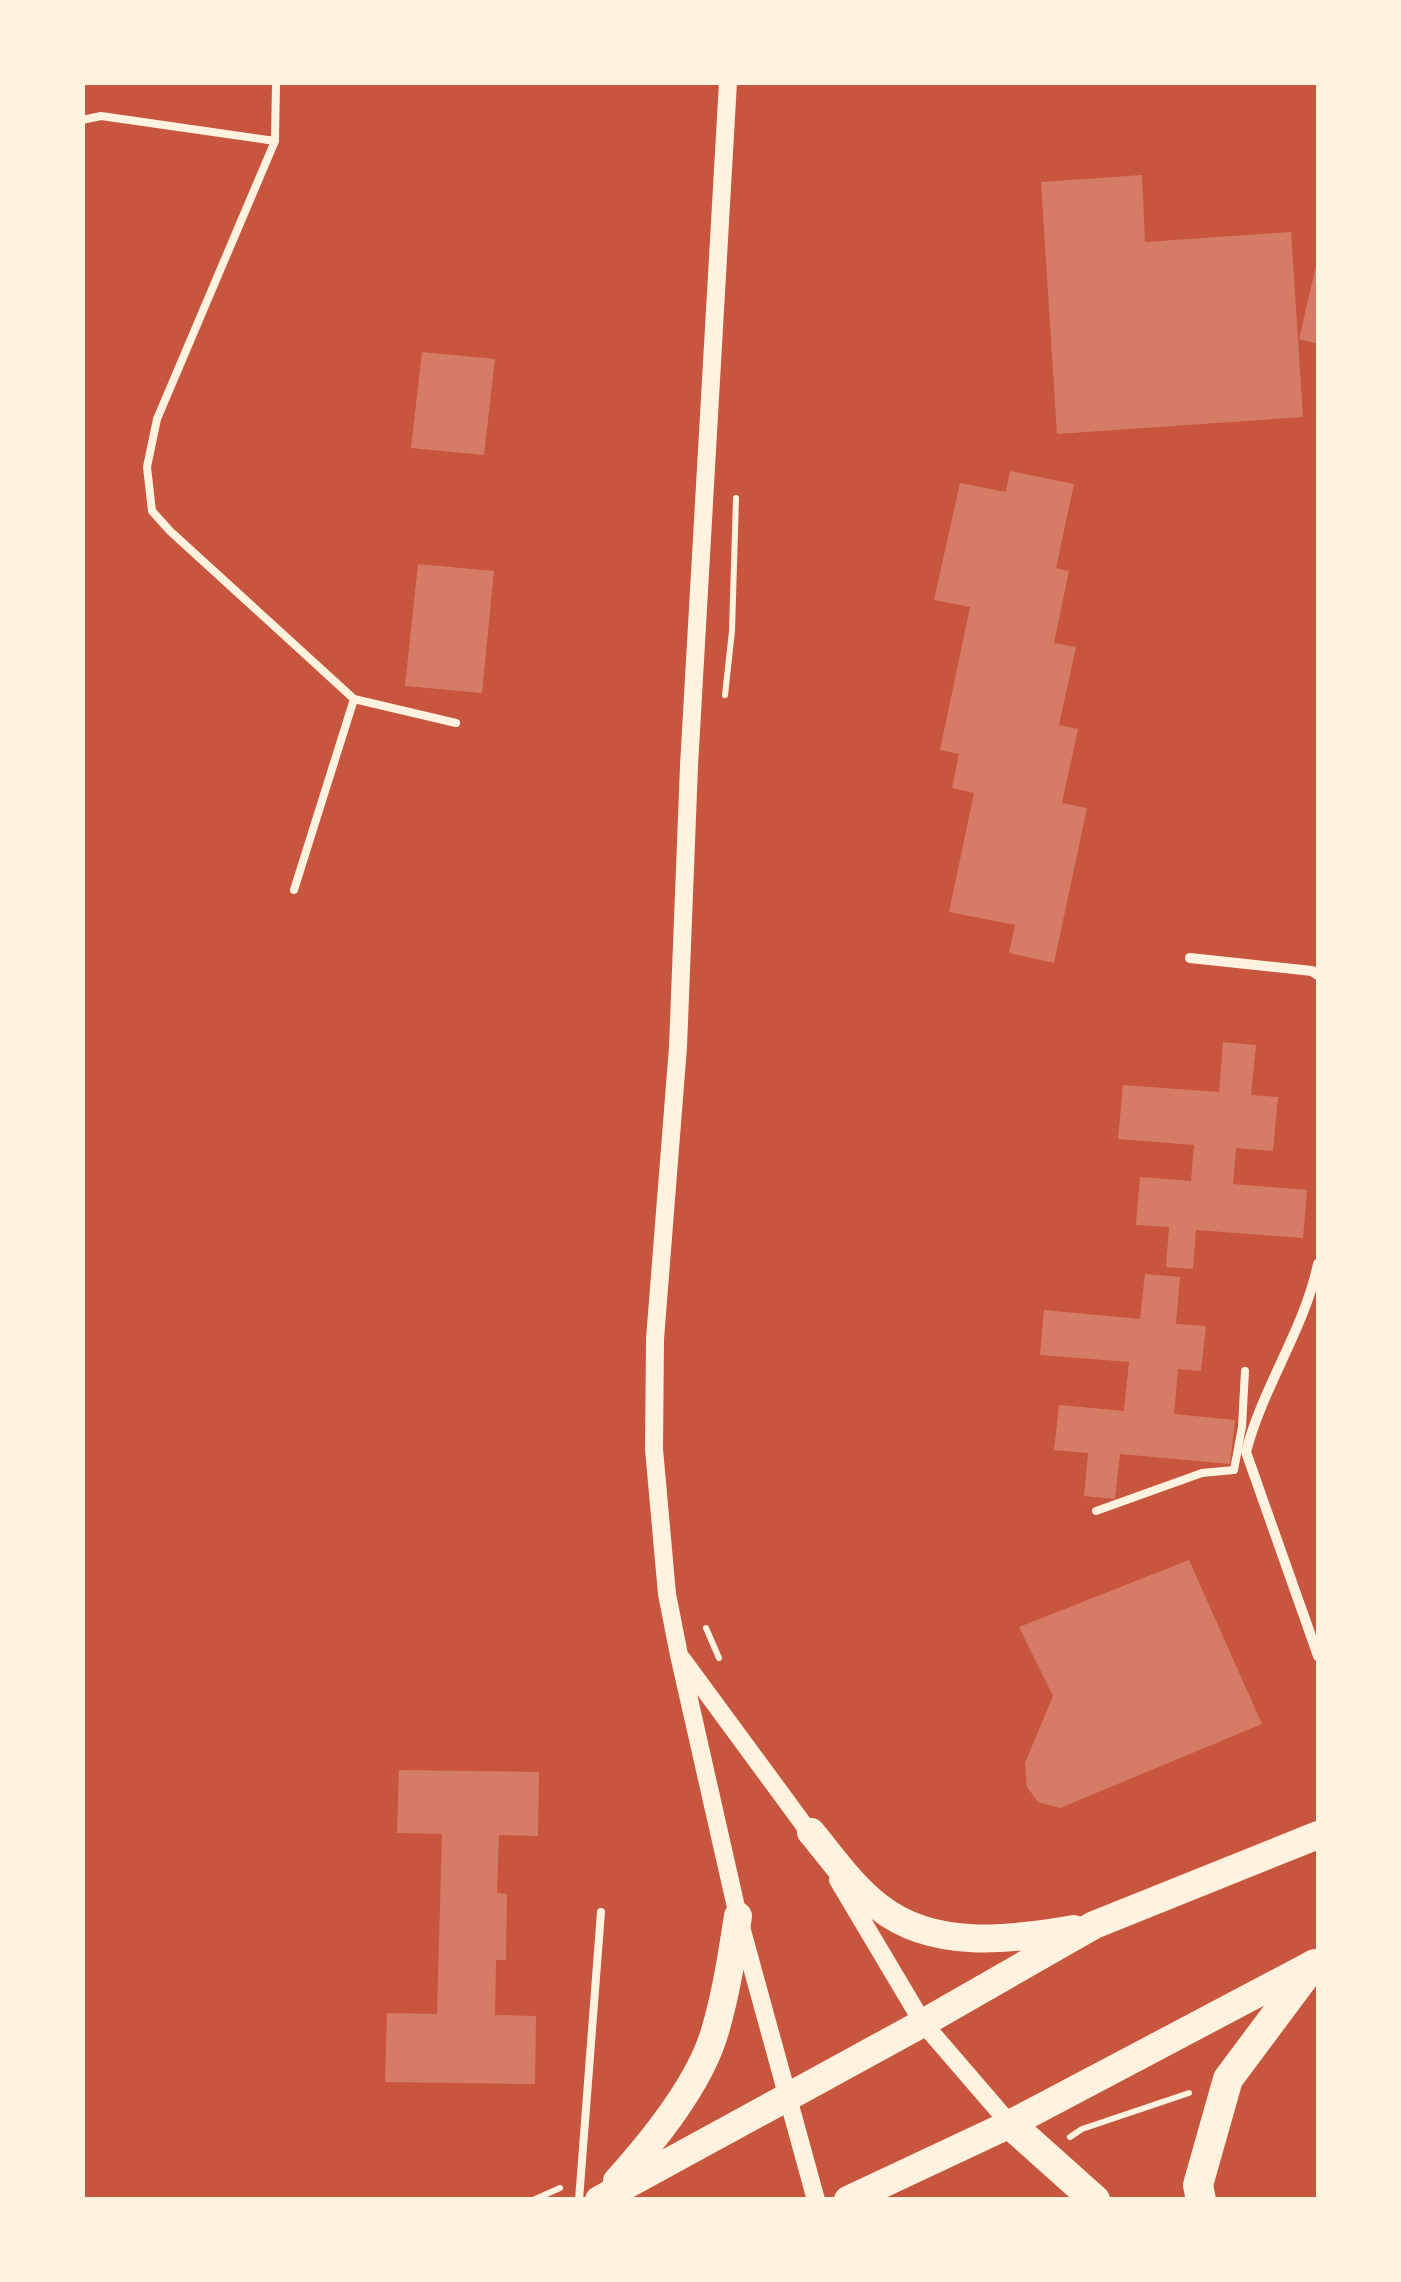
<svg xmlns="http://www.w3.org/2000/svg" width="1401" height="2282" viewBox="0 0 1401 2282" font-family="Roboto,sans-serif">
<rect width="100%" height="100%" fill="#c8553d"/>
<path fill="#d67c66" d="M1142 175 1145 242 1291 232 1303 417 1057 434 1041 182Z
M1317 262H1318V344L1299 339Z
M422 352 495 359 484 455 411 448Z
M1010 471 1074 484 1056 568 1069 571 1054 643 1076 647 1059 725 1078 729 1062 803 1087 808 1054 963 1009 953 1015 925 949 912 974 793 952 788 959 754 940 750 970 607 934 600 960 483 1006 492Z
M418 564 494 571 482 693 405 686Z
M1223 1042 1256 1045 1251 1095 1278 1097 1273 1151 1236 1148 1233 1184 1307 1190 1303 1238 1196 1230 1193 1269 1166 1267 1169 1227 1136 1225 1140 1177 1191 1181 1194 1145 1118 1139 1123 1085 1219 1092Z
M1145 1274 1180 1277 1176 1324 1206 1326 1201 1371 1178 1369 1174 1414 1235 1420 1230 1464 1120 1454 1115 1499 1084 1496 1088 1453 1054 1450 1059 1405 1124 1411 1129 1362 1040 1355 1044 1310 1140 1319Z
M1189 1560 1262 1724 1060 1808 1038 1802 1027 1787 1025 1763 1053 1696 1019 1627Z
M399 1770 539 1772 538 1836 499 1835 497 1893 507 1894 506 1960H496L495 2015 536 2016 535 2084 385 2082 387 2013 437 2014 442 1834 397 1833Z"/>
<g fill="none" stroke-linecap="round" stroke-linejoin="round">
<path stroke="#fff3e0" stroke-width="6" d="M725 695 732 631 736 498
M706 1628 719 1658
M1070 2137 1082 2129 1189 2093
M533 2200 560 2188"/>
<path stroke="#fff3e0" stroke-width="8" d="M276 82 275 141 157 419 147 467 152 511 170 531 354 699 456 723
M82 120 101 116 275 141
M294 890 354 699
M1096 1511 1202 1473 1234 1470 1242 1427 1245 1371
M579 2200 601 1912"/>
<path stroke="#fff3e0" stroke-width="10" d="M1190 958 1312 971 1318 975
M1318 1264C1304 1330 1263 1386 1246 1452L1318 1656"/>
<path stroke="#fff3e0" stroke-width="18" d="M728 82 689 766 678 1047 655 1339 654 1449 667 1594 679 1655 738 1916 816 2200
M682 1659 815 1840
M838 1880 923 2023 1010 2124"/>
<path stroke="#fff3e0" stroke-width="28" d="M811 1832C832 1857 853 1888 879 1907 933 1950 1011 1940 1074 1929
M617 2181C653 2141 700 2084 715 2031 726 1994 732 1955 738 1916
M599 2200 923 2023 1094 1925 1318 1835
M848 2200 1010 2124 1315 1963"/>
<path stroke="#fff3e0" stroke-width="30" d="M1010 2124 1095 2200
M1201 2200 1198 2185 1228 2079 1313 1965"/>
</g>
<rect width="1401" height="2282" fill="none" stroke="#fff3e0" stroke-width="170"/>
</svg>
